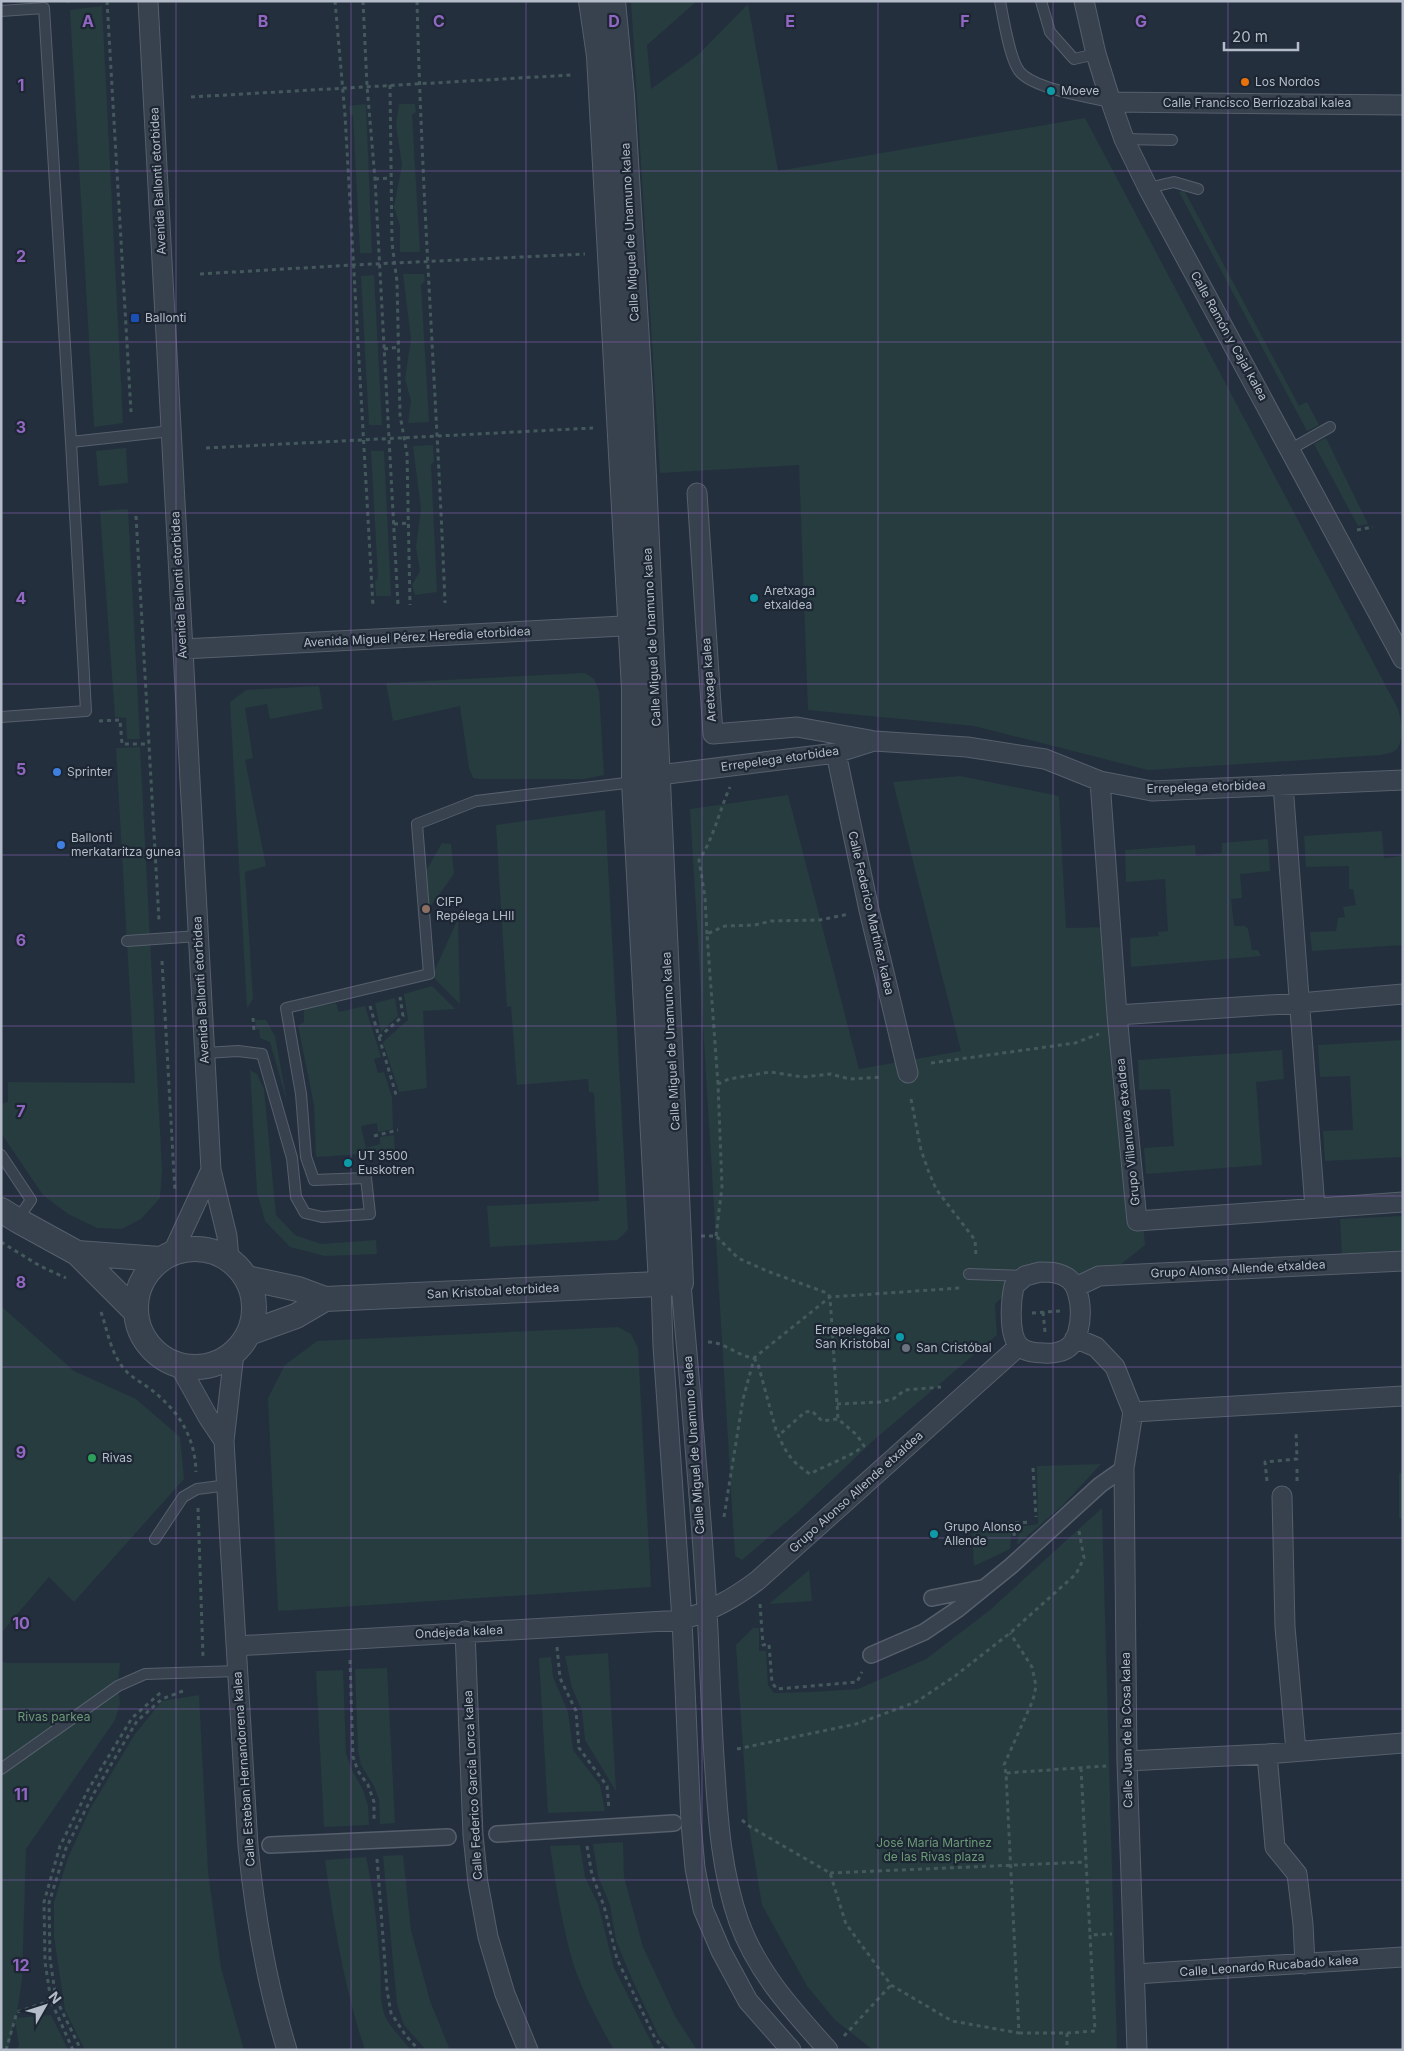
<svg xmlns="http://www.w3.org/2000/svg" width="1404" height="2051" viewBox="0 0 1404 2051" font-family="Inter,sans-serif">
<rect width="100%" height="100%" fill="#242f3e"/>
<path fill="#263c3f" d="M631 1H697L647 45 651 89 698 55 748 4 778 171 1085 118 1398 709C1402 721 1404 741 1396 750 1392 753 1385 754 1381 755L1148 770 974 726 808 710 799 465 660 473Z
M102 6 123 423 94 427 70 10Z
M366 104 372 253H360L353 115H350L349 106Z
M399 104H415L416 112 412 115 420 252H400V226L394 207 402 165 396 125Z
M1184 190 1299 406 1307 402 1319 425 1307 431 1179 192Z
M403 274H424L425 281 421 285 429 422 408 423 411 401 405 379 411 339Z
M374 275 382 425H369L361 276Z
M1326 438 1368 524 1358 526 1314 444Z
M433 445 434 462 431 464 437 592 415 595 412 585 420 571 416 547 421 509 413 446Z
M126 448 128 483 99 486 96 451Z
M371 451H384L391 596H376L375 582 378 578Z
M128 509 140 739H127L126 718 115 717 100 511Z
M585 673 594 679 599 691 604 775 584 779H480L473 778 469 768 460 706 393 721 386 683Z
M319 686 323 709 270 719 267 704 245 708 253 758 245 760 266 866 245 872 253 999 247 1008 230 702 246 690Z
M140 747 162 1169 160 1198 141 1219 122 1229 97 1228 68 1214 43 1195 1 1133V1104L8 1102V1082L135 1083 116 748Z
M960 776 1059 796 1066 928 1114 927 1145 1245 1079 1298 1058 1273 1014 1286 995 1304 997 1335 874 1440 798 1512 742 1560 735 1556 690 809 788 795 859 1069 961 1051 893 782Z
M605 810 628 1230 617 1240 490 1247 487 1206 599 1201 594 1093 589 1092 588 1079 517 1085 511 1006 507 1007 496 825Z
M1382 831 1384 858 1403 856V945L1312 951 1310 932 1336 931 1338 918 1345 917 1343 907 1356 905 1353 889H1349V866L1306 867 1304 836Z
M1268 839 1270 871 1240 874 1242 898 1231 899 1234 926H1245L1248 929 1252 950H1258L1261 956 1131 967 1130 938 1159 936 1158 932 1168 931 1165 879 1126 882 1125 850 1195 845 1196 856 1222 853V843Z
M442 843 451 844 454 874 429 908 425 873Z
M458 919 460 1004 432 976Z
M432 986 455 1009 423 1011 427 1088 399 1092 383 1042 408 1020 404 994Z
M395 998 398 1016 381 1032 375 1003Z
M336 1003 339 1012 365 1006 381 1057 374 1059 378 1073 384 1072 392 1097 393 1129 378 1132 377 1123 361 1126 366 1148 380 1144V1137L394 1135 395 1150 393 1152 316 1157 314 1105 298 1026 304 1022V1009Z
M255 1020H266L275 1036 287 1102 270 1042 260 1038 259 1029H256Z
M1403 1040V1157L1325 1161 1323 1131 1353 1130 1350 1076 1320 1077 1318 1045Z
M1282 1050 1284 1079 1256 1082 1262 1165 1146 1174 1144 1148 1174 1146 1170 1089 1139 1090 1138 1060Z
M250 1070 257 1074 264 1089 276 1215 295 1235 321 1244 376 1240 377 1254 325 1256 290 1247 265 1221 257 1192Z
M1403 1216V1250L1342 1254 1340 1219Z
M1 1306 74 1371 136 1399 180 1437 184 1479 74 1602 49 1577 1 1633Z
M618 1327 631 1334 638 1348 651 1587 278 1611 268 1398 285 1365 317 1341Z
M1101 1464 1062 1506 1017 1545 1020 1527 1038 1524 1037 1466Z
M1399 1473H1403V1518H1399Z
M1102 1508 1117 2050H873L835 2020 807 1986 762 1905 748 1821 736 1645 753 1628H759V1651H766L768 1685 774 1693 813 1692 858 1689 926 1659 990 1610Z
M1012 1526 1010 1549 974 1566 972 1528Z
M809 1570 812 1601 769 1604Z
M608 1653 616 1791 585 1740 582 1711 572 1688 565 1656Z
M551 1657 553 1677 568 1712 573 1750 600 1785 605 1811 548 1813 539 1658Z
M1 1660 5 1663H120L118 1686 120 1704 115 1720 26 1849 22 1980 16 2018 51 2015 68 2050H17L19 2045 15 2020 8 2050H1Z
M387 1668 395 1823 380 1824 379 1800 374 1786 361 1765 358 1750 355 1669Z
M343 1670 346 1754 352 1770 363 1790 368 1806 369 1825 324 1827 316 1671Z
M199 1695 208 1871 221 1968 244 2050H85L65 2010 54 1937V1902L68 1858 90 1809 135 1734 162 1701Z
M623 1842 624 1877 643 1947 675 2016 697 2050H672L659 2037 632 1979 616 1941 610 1905 598 1876 593 1844Z
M580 1845 585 1877 598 1904 614 1968 655 2050H614C598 2022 583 1993 573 1963 562 1925 556 1886 550 1846Z
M403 1855 411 1930 430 2001 450 2050H426L404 2025 397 2004 383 1856Z
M366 1857C374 1892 377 1928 380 1963 382 1982 378 2003 387 2020 394 2031 403 2040 411 2050H365C344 1988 334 1924 325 1860Z"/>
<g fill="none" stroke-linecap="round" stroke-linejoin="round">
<defs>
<path id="service" d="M1000 1C1003 17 1010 61 1020 72 1035 89 1088 97 1111 102
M1041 1 1050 32 1074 59 1096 54
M1 11 44 8 71 442 171 431
M1124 139 1172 140
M1148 188 1174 182 1198 189
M1291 449 1330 427
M1 717 86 711 71 442
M127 941 198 936
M205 1053 238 1051 262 1054 292 1158 296 1197 305 1213 322 1217 370 1214 366 1178 314 1180 306 1157 301 1094 286 1008 429 974 417 824 476 801 634 782
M1 1155 31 1200 17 1220
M969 1274 1024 1276
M155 1539 183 1497 197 1489 228 1485
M1 1769 118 1686 145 1674 237 1671"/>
<path id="pedestrian" d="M932 1598 982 1588
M871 1655 924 1632 958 1609 1011 1566 1100 1485 1124 1468
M497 1834 674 1823
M270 1845 448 1837"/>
<path id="minor" d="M148 1 211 1170 227 1236 229 1259
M1084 1 1096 54 1111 102 1124 139 1148 188 1403 659
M1111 102 1403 105
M697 493 713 734 797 727 870 740
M183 649 642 625
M836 753 869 910 908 1073
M659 775 836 753 874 741 967 747 1045 759 1100 781 1152 791 1403 780
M1100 781 1117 1015 1137 1221 1403 1202
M1283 785 1315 1208
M1117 1015 1299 1003 1403 994
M173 1252 211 1170
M1040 1272C1050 1272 1060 1272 1069 1279 1084 1291 1084 1333 1070 1346 1064 1352 1052 1354 1044 1353 1036 1353 1025 1352 1019 1346 1008 1334 1011 1300 1014 1286L1025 1276Z
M681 1283C690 1392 701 1502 707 1611 710 1665 711 1718 715 1772 718 1822 722 1874 739 1922 757 1972 793 2011 828 2050
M661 1284 663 1346 682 1620 691 1823 695 1868 703 1909 721 1951 748 2001 791 2050
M1076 1287 1099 1276 1403 1261
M1075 1338 1096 1347 1115 1367 1133 1412 1124 1468 1127 1761 1137 2050
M234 1353 224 1441 248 1846C255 1916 266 1982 287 2050
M179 1365 208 1417 224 1441
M1133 1412 1403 1396
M1282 1496 1285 1627 1296 1751
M465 1631 473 1835 478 1883 488 1937 505 1994 528 2050
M236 1646 682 1620C712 1610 733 1599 758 1580L1019 1346
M1267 1754 1275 1847 1297 1874 1303 1924 1305 1964
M1127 1761 1267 1754 1403 1743
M1135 1974 1403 1957"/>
<path id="tertiary" d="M591 1 599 56 634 689V782L661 1284
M1 1210 17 1220 77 1253 135 1311
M136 1308a59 59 0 1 1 118 0a59 59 0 1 1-118 0Z
M77 1253 160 1259
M247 1278 298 1289 325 1299 681 1283 640 390 622 96 613 1
M249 1333 296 1316 325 1299"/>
</defs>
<use href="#service" stroke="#565f6c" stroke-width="12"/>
<use href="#pedestrian" stroke="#565f6c" stroke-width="18"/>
<use href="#minor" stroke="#565f6c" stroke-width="21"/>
<use href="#tertiary" stroke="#565f6c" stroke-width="26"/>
<path stroke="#44595c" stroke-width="3" stroke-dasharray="4 4" stroke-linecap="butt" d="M66 1H71
M107 1 131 412
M335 1 345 115 373 606
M363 1 367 86 375 179 398 605
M417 1C422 202 437 403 445 603
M390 85 392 243 397 282 400 415 407 454 410 605
M191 97 571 75
M375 179 391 178
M200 274 353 265 585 254
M384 349 399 347
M206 448 593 428
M136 516 159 921
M394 524 408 523
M1357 530 1373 527
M99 721 120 720 122 744H149
M707 934 705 897 699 860C714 838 719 811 730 787
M162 961 175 1192
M370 1006 379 1037 403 1016 400 997
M253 1018 254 1031
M379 1037 397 1098
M931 1063 1075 1043 1099 1034
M718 1084 707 934 725 926 755 925 771 921 820 920 849 914
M911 1099 921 1150 928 1170 936 1189 975 1240 976 1256
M374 1136 398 1130
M701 1236H716L738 1258 767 1271 827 1293 830 1297 838 1419
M716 1236 722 1187 718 1084 729 1079 770 1072 803 1077 830 1074 850 1079 881 1077
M1 1242 40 1266 66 1278
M101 1312C108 1332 111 1356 127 1372 133 1378 142 1383 149 1388 177 1409 195 1435 196 1472
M1043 1312 1045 1332
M1032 1313 1060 1311
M708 1342C725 1342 737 1356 754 1358L830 1297 960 1288
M754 1358 758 1364 776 1430C785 1451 790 1461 810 1474 828 1464 848 1458 864 1446L857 1435 838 1419 822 1421 812 1411 805 1412 778 1436
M837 1404 880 1402 893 1399 905 1390 941 1387
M1033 1468 1036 1517
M1267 1481 1265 1462 1297 1459 1296 1431
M1297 1481V1469
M198 1508 203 1657
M724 1517 743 1399 754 1359
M1015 1523 1030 1522
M968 1526 1015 1523 1014 1537
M760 1604 763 1645 769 1644 772 1683 777 1689 857 1682 862 1672
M557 1647 560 1678 576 1711 579 1748 607 1786 609 1809
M350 1660 353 1757 358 1771 368 1785 374 1802V1821
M737 1749 856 1724 916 1702 955 1676 1010 1633 1076 1574 1084 1558 1079 1531
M1081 1768 1090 1935
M1006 1773 1004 1765 1033 1700 1036 1686 1032 1667 1010 1633
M742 1820 749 1826 830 1873 846 1924 891 1985 952 2021 1019 2033 1006 1773 1106 1766
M587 1846 592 1875 604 1906 617 1959 654 2036 664 2050
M377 1859 387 1990 391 2013 406 2036 419 2050
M830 1873 1086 1862
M56 1999 81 2050
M1019 2033H1067V2050
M1067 2033 1095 2031 1090 1935 1112 1934
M844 2036 891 1985
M6 2050 17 2012 56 1999 50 1959 49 1903 66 1848 94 1793 137 1721 162 1699 183 1691
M73 2050 51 2001 45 1962 44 1902 60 1846 88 1790 132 1718 159 1694 164 1692"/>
<use href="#service" stroke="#38414e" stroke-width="10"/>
<use href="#pedestrian" stroke="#38414e" stroke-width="15"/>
<use href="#minor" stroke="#38414e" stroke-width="19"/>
<use href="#tertiary" stroke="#38414e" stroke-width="24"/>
</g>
<path fill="none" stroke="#9266c3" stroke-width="1" stroke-opacity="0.55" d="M176 1V2050M351 1V2050M526 1V2050M702 1V2050M878 1V2050M1053 1V2050M1228 1V2050M1 171H1403M1 342H1403M1 513H1403M1 684H1403M1 855H1403M1 1026H1403M1 1196H1403M1 1367H1403M1 1538H1403M1 1709H1403M1 1880H1403"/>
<circle fill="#e8710a" stroke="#1d2633" stroke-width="2" cx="1245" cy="82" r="5"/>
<g fill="#0f9aa8" stroke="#1d2633" stroke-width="2">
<circle cx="1051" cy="91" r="5"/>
<circle cx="754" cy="598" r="5"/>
<circle cx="348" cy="1163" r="5"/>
<circle cx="900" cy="1337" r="5"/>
<circle cx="934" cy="1534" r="5"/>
</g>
<rect fill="#1a4fb4" stroke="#1d2633" stroke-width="2" x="130" y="313" width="10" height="10" rx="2.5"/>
<g fill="#3f7fe0" stroke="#1d2633" stroke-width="2">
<circle cx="57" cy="772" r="5"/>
<circle cx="61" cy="845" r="5"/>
</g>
<circle fill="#8d6e63" stroke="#1d2633" stroke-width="2" cx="426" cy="909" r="5"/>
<circle fill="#6b7280" stroke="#1d2633" stroke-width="2" cx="906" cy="1348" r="5"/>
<circle fill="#2e9e5b" stroke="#1d2633" stroke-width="2" cx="92" cy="1458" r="5"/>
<g text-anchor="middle" stroke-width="4.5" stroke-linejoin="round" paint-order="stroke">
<g font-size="12" fill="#b4bcc9" stroke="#1d2633" text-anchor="start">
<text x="1255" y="86">Los Nordos</text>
<text x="1061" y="95">Moeve</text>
<text x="145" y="322">Ballonti</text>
<text x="764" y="595">Aretxaga<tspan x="764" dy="14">etxaldea</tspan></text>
<text x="67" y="776">Sprinter</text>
<text x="71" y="842">Ballonti<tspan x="71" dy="14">merkataritza gunea</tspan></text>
<text x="436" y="906">CIFP<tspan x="436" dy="14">Repélega LHII</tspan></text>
<text x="358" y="1160">UT 3500<tspan x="358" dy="14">Euskotren</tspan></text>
<text x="890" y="1334" text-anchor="end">Errepelegako<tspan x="890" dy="14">San Kristobal</tspan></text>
<text x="916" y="1352">San Cristóbal</text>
<text x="102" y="1462">Rivas</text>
<text x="944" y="1531">Grupo Alonso<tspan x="944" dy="14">Allende</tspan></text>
</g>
<g font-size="12" fill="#b4bcc9" stroke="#1d2633">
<text x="1257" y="107">Calle Francisco Berriozabal kalea</text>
<text transform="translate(158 181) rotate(-93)" y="4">Avenida Ballonti etorbidea</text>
<text transform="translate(630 232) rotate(-93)" y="4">Calle Miguel de Unamuno kalea</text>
<text transform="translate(1229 336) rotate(61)" y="4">Calle Ramón y Cajal kalea</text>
<text transform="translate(179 585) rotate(-93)" y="4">Avenida Ballonti etorbidea</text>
<text transform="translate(417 637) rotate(-3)" y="4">Avenida Miguel Pérez Heredia etorbidea</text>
<text transform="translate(652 637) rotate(-93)" y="4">Calle Miguel de Unamuno kalea</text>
<text transform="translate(709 680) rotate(-94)" y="4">Aretxaga kalea</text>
<text transform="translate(780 759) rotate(-8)" y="4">Errepelega etorbidea</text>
<text transform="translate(1206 787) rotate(-2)" y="4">Errepelega etorbidea</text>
<text transform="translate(871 913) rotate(77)" y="4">Calle Federico Martínez kalea</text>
<text transform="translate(201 990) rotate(-93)" y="4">Avenida Ballonti etorbidea</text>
<text transform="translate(671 1041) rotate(-93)" y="4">Calle Miguel de Unamuno kalea</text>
<text transform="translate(1128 1132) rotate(-96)" y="4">Grupo Villanueva etxaldea</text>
<text transform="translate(1238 1269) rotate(-3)" y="4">Grupo Alonso Allende etxaldea</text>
<text transform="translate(493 1291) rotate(-3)" y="4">San Kristobal etorbidea</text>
<text transform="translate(694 1445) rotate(-94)" y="4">Calle Miguel de Unamuno kalea</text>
<text transform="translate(856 1492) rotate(-42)" y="4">Grupo Alonso Allende etxaldea</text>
<text transform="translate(459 1632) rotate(-3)" y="4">Ondejeda kalea</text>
<text transform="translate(1127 1730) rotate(-91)" y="4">Calle Juan de la Cosa kalea</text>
<text transform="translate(244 1769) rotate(-94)" y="4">Calle Esteban Hernandorena kalea</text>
<text transform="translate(473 1785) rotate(-93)" y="4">Calle Federico García Lorca kalea</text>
<text transform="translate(1269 1966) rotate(-4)" y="4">Calle Leonardo Rucabado kalea</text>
</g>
<g font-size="12" fill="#6b9a76" stroke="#1d2633">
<text x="54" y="1721">Rivas parkea</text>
<text x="934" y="1847">José María Martinez<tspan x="934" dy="14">de las Rivas plaza</tspan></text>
</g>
</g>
<g font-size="16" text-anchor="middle" font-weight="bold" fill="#9266c3" stroke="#1d2633" stroke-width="4.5" stroke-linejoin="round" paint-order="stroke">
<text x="88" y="27">A</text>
<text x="263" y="27">B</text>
<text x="439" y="27">C</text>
<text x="614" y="27">D</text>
<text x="790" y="27">E</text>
<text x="965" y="27">F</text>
<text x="1141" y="27">G</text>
<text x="21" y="91">1</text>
<text x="21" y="262">2</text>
<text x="21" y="433">3</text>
<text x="21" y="604">4</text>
<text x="21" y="775">5</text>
<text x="21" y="946">6</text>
<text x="21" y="1117">7</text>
<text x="21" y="1288">8</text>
<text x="21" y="1458">9</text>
<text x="21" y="1629">10</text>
<text x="21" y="1800">11</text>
<text x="21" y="1971">12</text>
</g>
<rect width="1404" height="2051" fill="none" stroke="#b4bcc9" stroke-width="5"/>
<g transform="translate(45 2006) rotate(51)" stroke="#1d2633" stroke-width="4" paint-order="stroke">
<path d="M0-4L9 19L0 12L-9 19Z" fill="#b4bcc9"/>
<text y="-8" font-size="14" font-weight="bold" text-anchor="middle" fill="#b4bcc9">N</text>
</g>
<path d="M1224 42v8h74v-8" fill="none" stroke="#b4bcc9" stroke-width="2.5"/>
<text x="1232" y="42" font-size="15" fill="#b4bcc9" stroke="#1d2633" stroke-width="4" paint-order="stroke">20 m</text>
</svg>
